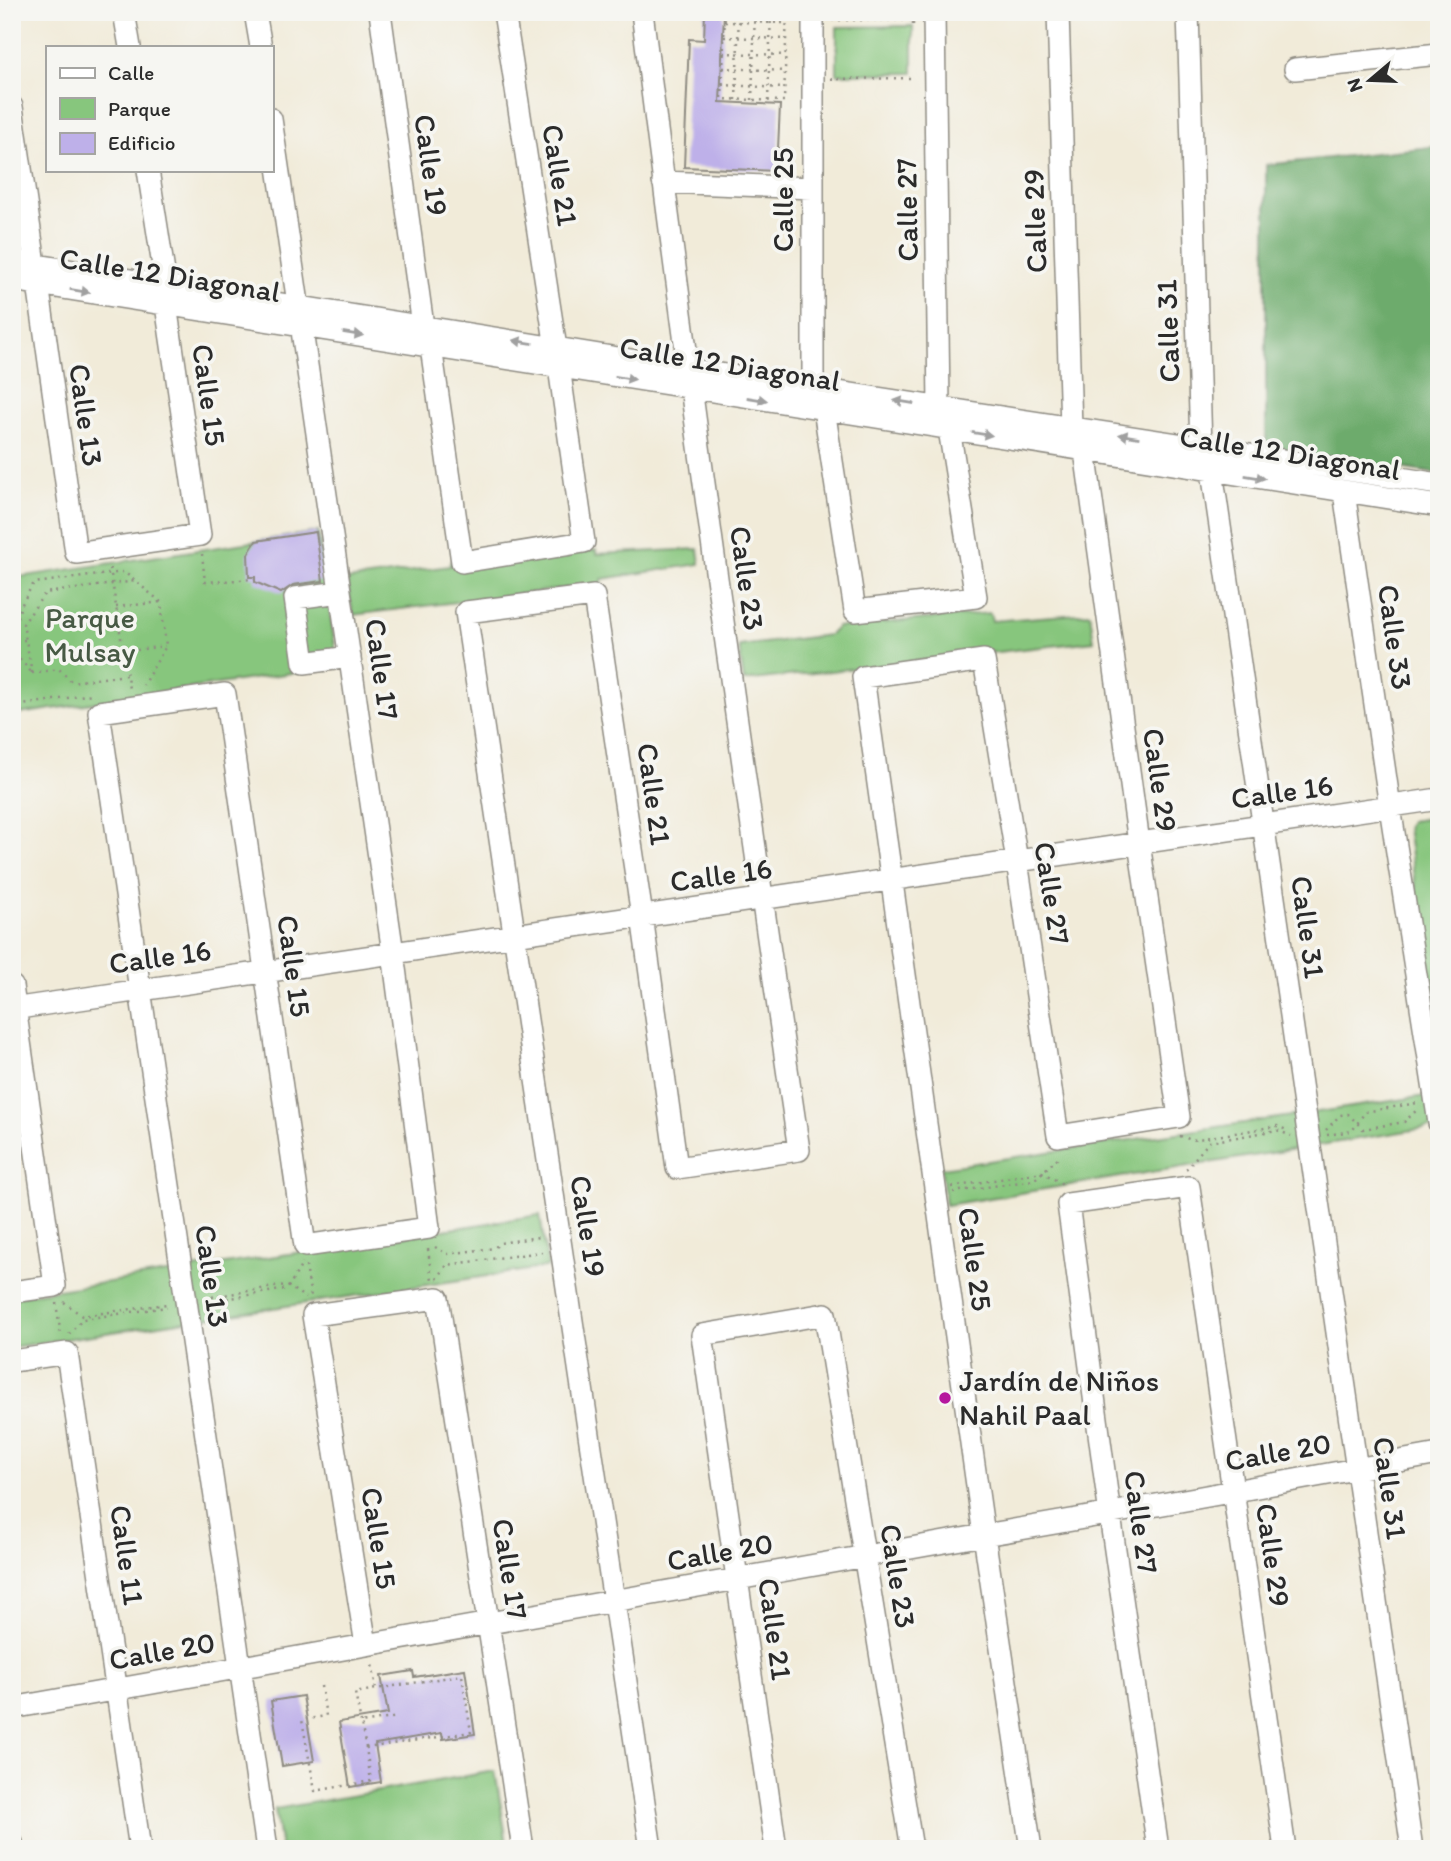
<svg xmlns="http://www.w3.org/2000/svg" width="1451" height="1861" viewBox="0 0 1451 1861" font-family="Itim,sans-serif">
<rect width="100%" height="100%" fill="#f6f6f2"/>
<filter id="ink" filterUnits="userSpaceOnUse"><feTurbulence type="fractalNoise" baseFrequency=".0143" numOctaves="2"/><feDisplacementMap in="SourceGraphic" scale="14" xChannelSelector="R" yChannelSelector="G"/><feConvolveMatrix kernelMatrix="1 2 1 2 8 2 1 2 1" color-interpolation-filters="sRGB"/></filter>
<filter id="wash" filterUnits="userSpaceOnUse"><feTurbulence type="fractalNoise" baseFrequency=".00686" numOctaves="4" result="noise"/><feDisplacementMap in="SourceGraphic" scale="28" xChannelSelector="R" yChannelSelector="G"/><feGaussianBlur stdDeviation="1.57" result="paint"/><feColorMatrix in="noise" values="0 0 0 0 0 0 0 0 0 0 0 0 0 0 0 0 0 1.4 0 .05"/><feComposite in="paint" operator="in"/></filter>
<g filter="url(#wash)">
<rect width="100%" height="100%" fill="#f1ebd9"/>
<path fill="#87c67d" stroke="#597854" stroke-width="2" d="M913 26V73L837 74V27Z
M318 532 338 666 12 715V578Z
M698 549 700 564 602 579V584L353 615 347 580 450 566V561L596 550 597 554Z
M990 613 992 621 1090 613 1094 641 744 681 739 646 829 635 837 627Z
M1439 817V1055L1407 827 1410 821Z
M1439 1094V1126L946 1205 941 1168Z
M540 1215 548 1267 12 1347V1297Z
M495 1771 508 1849H281L275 1809Z"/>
<path fill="#6dab6c" stroke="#4c6b4c" stroke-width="2" d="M1439 146V474L1266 448V165Z"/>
<g id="blocks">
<path fill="#beb0e9" d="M705 12H724L720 102 780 105 777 171 684 167 689 39 704 40Z
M316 532 323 581 293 585 281 593 255 582V577H249L248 554 256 541Z
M465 1669 475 1734 443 1739 442 1733 375 1744 381 1782 350 1787 339 1722 388 1714 381 1676 413 1671 414 1677Z
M303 1696 314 1761 282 1766 271 1701Z"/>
</g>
</g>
<g filter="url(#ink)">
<use href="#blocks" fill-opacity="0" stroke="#8e8b82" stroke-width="2"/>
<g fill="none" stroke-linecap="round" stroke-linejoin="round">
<defs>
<path id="minor" d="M124 12 130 47
M255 12 261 47
M380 12 423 326
M504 12 556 348
M642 12C690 392 743 772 799 1150L677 1168 642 916 594 596 466 612 651 1849
M937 12H934L939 407
M1058 12 1071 428
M1188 12 1201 447 1212 471 1412 1849
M1295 69 1439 54
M12 107 35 264
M148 170 166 285
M663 182 813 188
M12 261 687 369 1439 484
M12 280 1439 506
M38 284 76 553 200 535 166 305
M431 347 462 562 584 542 559 367
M813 388V12
M824 409 855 611 976 597 949 429
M1344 492 1390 807 1439 1123
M340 592 295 598 304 663 350 657
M12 986 55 1286 12 1292
M12 1009 1439 799
M12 1361 67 1353 140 1849
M366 1645 313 1315 438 1298 523 1849
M12 1708 984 1535C1136 1510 1287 1481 1439 1454
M12 1843 13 1849
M267 1849 99 712 225 694 305 1246 429 1228 393 953 271 119
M776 1849 702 1335 825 1314 912 1849
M1031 1849 984 1535 863 677 984 660 1017 861 1058 1136 1179 1117 1139 843 1085 451
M1158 1849 1110 1515 1068 1204 1189 1187 1285 1849"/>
</defs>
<use href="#minor" stroke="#8e8b82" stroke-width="24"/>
<path stroke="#8e8b82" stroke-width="2.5" stroke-dasharray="2 5" stroke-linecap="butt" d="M725 12 722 99 784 101 787 12
M831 13 865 12
M832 20H913V26
M725 22 787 23
M724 37 786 39
M723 53 785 55
M723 68 785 71
M831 79 915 78
M722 85 784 88
M736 100 739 12
M752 100 755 12
M768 101 771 12
M202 554 205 582 255 579
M110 568 129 689
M116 607 161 602
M25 640 15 642 20 659 32 673
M12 642H15C13 618 22 602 34 583L124 572 135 581
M123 652 165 646
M32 673 23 624 45 593 135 581 161 602 166 646 143 685
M32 673 59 669 72 682 126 675
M12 704 16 706 92 694
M1431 949 1439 948
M1326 1130 1340 1115 1348 1114 1363 1129 1404 1122 1419 1108
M1327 1135 1352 1131 1365 1112 1417 1103
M1180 1136 1192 1140 1277 1126 1289 1131
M1186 1169 1209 1142 1277 1130 1291 1136
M952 1187 1042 1172 1064 1185
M953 1192 1034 1180 1061 1155
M435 1247 447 1254 494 1248 500 1243 539 1237
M428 1249 432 1280
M306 1266 311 1297
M437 1279 447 1265 542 1252
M205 1298 286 1285 306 1298
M64 1302 82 1316 167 1304
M206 1302 287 1289 303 1263
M56 1303 61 1335
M69 1334 83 1319 167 1307
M321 1686 326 1716 302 1720 315 1791 371 1781 366 1748 471 1732 462 1675 376 1689 372 1664
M361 1723 355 1693 376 1689
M366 1748 361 1723 398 1717"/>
<use href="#minor" stroke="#fff" stroke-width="21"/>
</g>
<defs><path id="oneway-solid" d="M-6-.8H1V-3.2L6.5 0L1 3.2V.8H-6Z" transform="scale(1.75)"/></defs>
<g fill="#a0a0a0">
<use href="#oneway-solid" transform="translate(80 291) rotate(9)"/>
<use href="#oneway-solid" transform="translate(353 334) rotate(9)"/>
<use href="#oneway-solid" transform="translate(523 342) rotate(-171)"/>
<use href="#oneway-solid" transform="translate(625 378) rotate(9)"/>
<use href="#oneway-solid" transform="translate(757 399) rotate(9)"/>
<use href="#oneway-solid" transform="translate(904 402) rotate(-171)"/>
<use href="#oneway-solid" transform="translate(982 434) rotate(9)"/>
<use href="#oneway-solid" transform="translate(1129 436) rotate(-171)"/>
<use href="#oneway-solid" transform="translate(1255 477) rotate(9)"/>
</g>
</g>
<circle fill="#b5179e" stroke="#f6f6f2" stroke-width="2.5" cx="945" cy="1398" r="7"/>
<g text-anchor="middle" stroke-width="7" stroke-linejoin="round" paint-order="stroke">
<g font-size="30" fill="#2b2b2b" stroke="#f6f6f2">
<text transform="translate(431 165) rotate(82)" y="10">Calle 19</text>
<text transform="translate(560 175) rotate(81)" y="10">Calle 21</text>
<text transform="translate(783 200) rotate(-90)" y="10">Calle 25</text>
<text transform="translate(907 210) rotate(-91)" y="10">Calle 27</text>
<text transform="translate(1035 221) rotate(-92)" y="10">Calle 29</text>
<text transform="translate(170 275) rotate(9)" y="10">Calle 12 Diagonal</text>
<text transform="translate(1168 331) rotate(-92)" y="10">Calle 31</text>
<text transform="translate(730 364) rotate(9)" y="10">Calle 12 Diagonal</text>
<text transform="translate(209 395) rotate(82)" y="10">Calle 15</text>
<text transform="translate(86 415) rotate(82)" y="10">Calle 13</text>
<text transform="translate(1290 453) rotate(9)" y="10">Calle 12 Diagonal</text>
<text transform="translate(747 578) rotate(82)" y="10">Calle 23</text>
<text transform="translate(1395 637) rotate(82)" y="10">Calle 33</text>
<text transform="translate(382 669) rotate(82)" y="10">Calle 17</text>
<text transform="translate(1160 780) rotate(82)" y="10">Calle 29</text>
<text transform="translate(1282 792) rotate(-8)" y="10">Calle 16</text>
<text transform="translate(654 794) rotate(82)" y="10">Calle 21</text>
<text transform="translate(721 875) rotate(-8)" y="10">Calle 16</text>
<text transform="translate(1052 893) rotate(81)" y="10">Calle 27</text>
<text transform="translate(1308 927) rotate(82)" y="10">Calle 31</text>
<text transform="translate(160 957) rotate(-8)" y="10">Calle 16</text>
<text transform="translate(294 966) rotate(82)" y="10">Calle 15</text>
<text transform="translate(588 1226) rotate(81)" y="10">Calle 19</text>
<text transform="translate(975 1259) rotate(82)" y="10">Calle 25</text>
<text transform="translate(212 1276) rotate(82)" y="10">Calle 13</text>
<text transform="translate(1278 1452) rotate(-10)" y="10">Calle 20</text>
<text transform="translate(1390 1488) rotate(82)" y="10">Calle 31</text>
<text transform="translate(1141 1522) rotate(82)" y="10">Calle 27</text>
<text transform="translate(379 1538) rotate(81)" y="10">Calle 15</text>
<text transform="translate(720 1552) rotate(-10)" y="10">Calle 20</text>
<text transform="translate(127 1555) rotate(82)" y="10">Calle 11</text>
<text transform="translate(1273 1555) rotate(82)" y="10">Calle 29</text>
<text transform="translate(510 1569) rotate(81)" y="10">Calle 17</text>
<text transform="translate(898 1576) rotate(81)" y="10">Calle 23</text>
<text transform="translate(775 1629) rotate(82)" y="10">Calle 21</text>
<text transform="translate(162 1651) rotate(-10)" y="10">Calle 20</text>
</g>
<g font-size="30" fill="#475a44" stroke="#f6f6f2">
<text x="90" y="628">Parque<tspan x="90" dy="34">Mulsay</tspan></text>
</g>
<g font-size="30" fill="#2b2b2b" stroke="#f6f6f2" text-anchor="start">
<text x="959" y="1391">Jardín de Niños<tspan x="959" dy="34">Nahil Paal</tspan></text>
</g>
</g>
<rect width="1451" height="1861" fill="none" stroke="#f6f6f2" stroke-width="42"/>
<rect x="46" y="46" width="228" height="126" fill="#f6f6f2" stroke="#a5a5a2" stroke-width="2"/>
<rect x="60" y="68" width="35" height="10" fill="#ffffff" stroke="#a5a5a2" stroke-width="2"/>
<text x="108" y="80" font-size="21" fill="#2b2b2b">Calle</text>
<rect x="60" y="98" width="35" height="21" fill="#87c67d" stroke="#a5a5a2" stroke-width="2"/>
<text x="108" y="116" font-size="21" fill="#2b2b2b">Parque</text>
<rect x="60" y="133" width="35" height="21" fill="#beb0e9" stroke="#a5a5a2" stroke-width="2"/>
<text x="108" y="150" font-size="21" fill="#2b2b2b">Edificio</text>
<g transform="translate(1370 80) rotate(251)" stroke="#f6f6f2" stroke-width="5" paint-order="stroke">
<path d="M0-5L12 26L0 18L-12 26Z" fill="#2b2b2b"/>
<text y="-10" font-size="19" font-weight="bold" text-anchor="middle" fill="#2b2b2b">N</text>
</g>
</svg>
